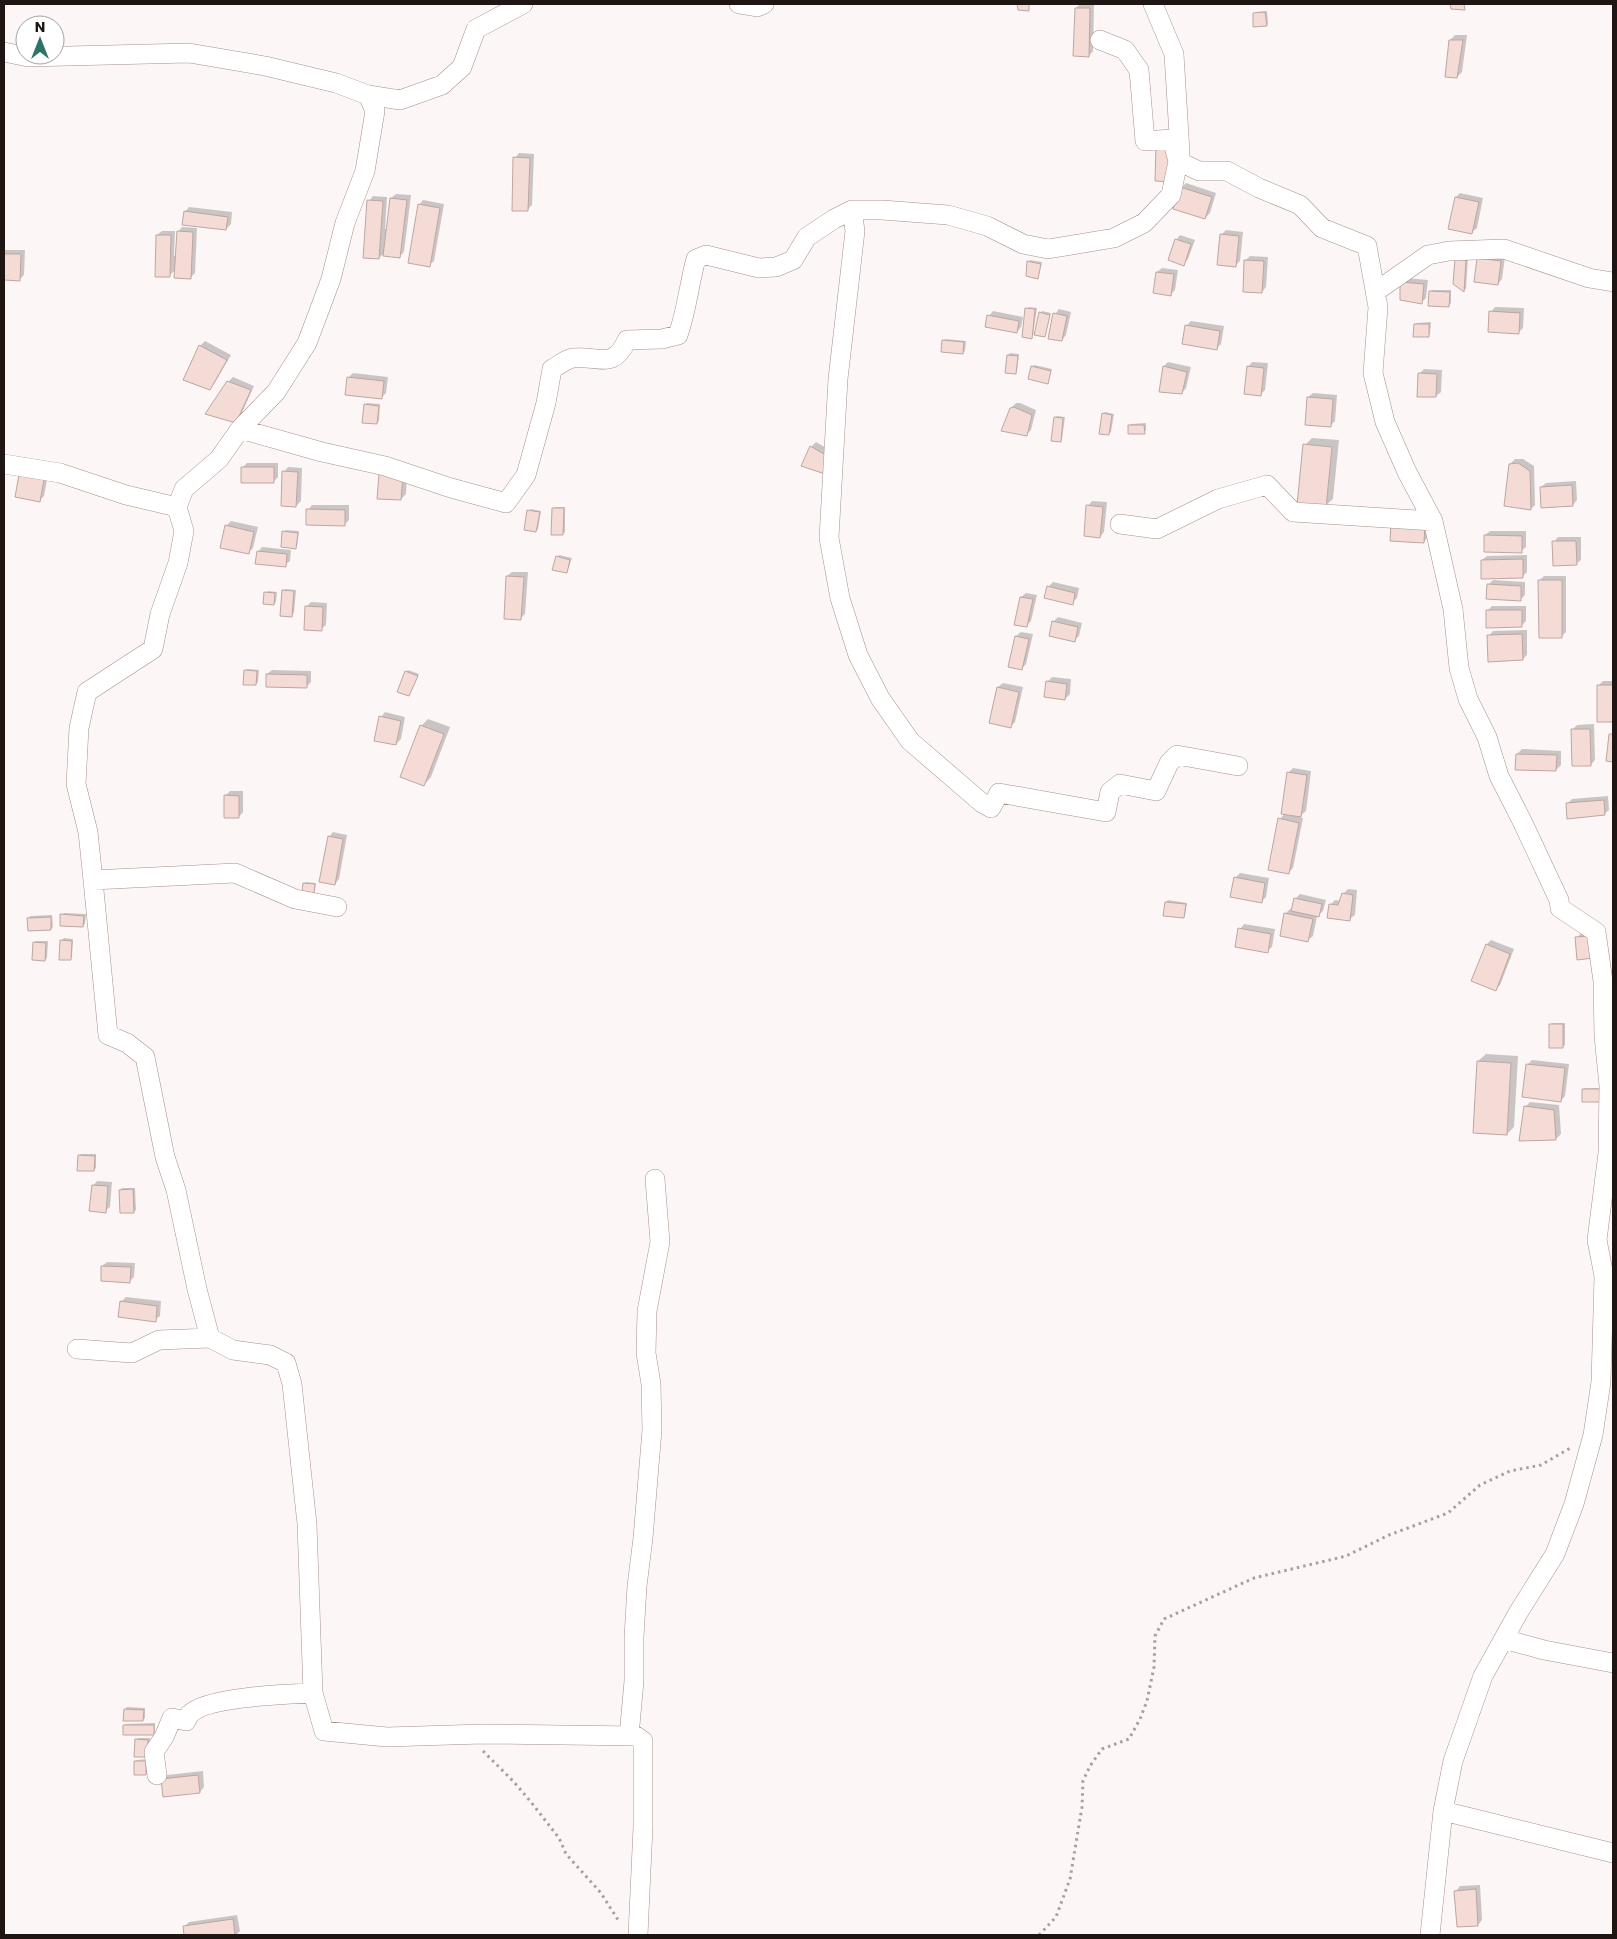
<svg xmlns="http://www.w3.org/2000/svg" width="1617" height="1939" viewBox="0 0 1617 1939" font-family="Poppins,sans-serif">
<rect width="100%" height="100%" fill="#fcf7f6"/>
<path fill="#0003" d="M1080 4H1094L1093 51 1089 56 1076 8Z
M1267 11 1268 23 1267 25 1254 14 1256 12Z
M1455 35H1467L1462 72 1457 77 1450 40Z
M519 153 534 154 532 205 527 210 515 158Z
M1186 183 1216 193 1210 213 1205 218 1181 188Z
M1460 193 1483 198 1477 228 1472 232 1456 197Z
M396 194 411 195 404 252 399 257 382 255 379 258 369 201 373 196 387 197 385 229H387L391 198Z
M423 200 444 204 434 261 429 265 419 205Z
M189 207 232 212 231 224 226 229 185 212Z
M182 227 197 228 195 273 191 277 176 269 169 276 157 235 162 231H175L174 256H177L178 232Z
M1226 230 1243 232 1240 261 1236 265 1221 235Z
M1180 235 1195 240 1188 259 1184 264 1176 240Z
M4 250H25L24 275 20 279H4Z
M1250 256 1268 257 1266 287 1262 292 1245 261Z
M1505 257 1502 279 1498 284 1478 258Z
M1468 258 1466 289 1464 290 1455 284 1456 260Z
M1030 260 1042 262 1038 278 1029 262Z
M1162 268 1178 270 1175 290 1171 294 1157 272Z
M1406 278 1428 280 1426 298 1421 303 1401 299Z
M1432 290H1451V303L1449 305 1430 292Z
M1029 307 1037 308 1033 335 1031 337 1027 309Z
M1495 307 1524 308 1523 328 1518 333 1491 312Z
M1059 309 1071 312 1066 335 1062 340 1055 314Z
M993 311 1023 317 1021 327 1017 332 989 316Z
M1042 311 1051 313 1044 336 1040 313Z
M1191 321 1224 326 1221 344 1216 349 1186 326Z
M1431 322 1430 334 1428 336 1415 325 1417 323Z
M945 339 966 341 965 351 963 353 943 341Z
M205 341 231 355 214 384 210 389 200 346Z
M1010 353 1019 354 1017 371 1015 373 1008 355Z
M1168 362 1191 367 1186 388 1182 393 1164 366Z
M1252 362 1268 363 1265 390 1261 394 1248 367Z
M1034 365 1052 369 1047 383 1032 367Z
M1424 369 1442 370 1441 392 1436 396 1419 374Z
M353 373 388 377 386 393 382 397 348 378Z
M233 377 254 386 240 417 236 421 228 382Z
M1313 393 1337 395 1335 421 1330 426 1308 397Z
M367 403 380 404 379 421 377 423 365 405Z
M1016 403H1020L1036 410 1031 430 1026 435 1011 408Z
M1105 412 1114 414 1111 432 1109 434 1103 414Z
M1057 416 1065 417 1062 439 1060 441 1055 418Z
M1146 423V430L1144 432 1129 426 1131 424Z
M1312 438 1339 440 1333 499 1325 506 1305 445Z
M816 442 835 453 825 473 811 447Z
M1515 459H1523L1534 466 1535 505 1531 509 1510 464Z
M247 463H278V477L273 482 242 468Z
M26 465 49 469 44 496 40 500Z
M288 467 302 468 301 501 296 506 284 472Z
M407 471 406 494 401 499 378 497Z
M1576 481 1577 500 1573 505 1541 487 1546 483Z
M1092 501 1107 502 1104 532 1100 537 1088 506Z
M312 505H349V520L344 525 308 510Z
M555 507H565V532L563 534 553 509Z
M531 509 541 511 538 529 536 531 529 511Z
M231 521 258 527 253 548 248 553 226 526Z
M1429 521 1428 537 1424 542 1392 540Z
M286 530 299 531 297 546 295 548 284 532Z
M1490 531H1526V547L1521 551 1485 535Z
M1558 537H1581V560L1576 564 1554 542Z
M262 547 291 550 290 561 285 565 258 552Z
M559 555 572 558 567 572 557 557Z
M1527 555V572L1522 577 1482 560 1487 556Z
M512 572H528L525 614 521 618 507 576Z
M1544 576H1566V632L1562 636 1539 581Z
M1493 580 1525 582V595L1520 600 1488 585Z
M1053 582 1079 588 1077 598 1072 603 1048 587Z
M285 589 296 590 294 613 292 615 283 591Z
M268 591 277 592 276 602 274 604 266 593Z
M1026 593 1037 595 1031 621 1026 626 1021 597Z
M311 602 327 603 326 625 321 629 306 607Z
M1492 606H1526V621L1521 626 1487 611Z
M1058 617 1082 623 1079 636 1074 640 1053 622Z
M1527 630V655L1523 659 1489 636 1493 631Z
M1021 632 1033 634 1026 664 1022 668 1016 636Z
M247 669 259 670 258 682 256 684 245 671Z
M272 670 311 671V682L306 687 267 674Z
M408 670 419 674 409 695 406 672Z
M1052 677 1071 679 1070 694 1065 699 1047 682Z
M1603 681H1613V720L1598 721V686Z
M1003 683 1023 687 1015 722 1010 727 998 687Z
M385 712 405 717 401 739 396 744 381 717Z
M428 719 450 727 431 777 424 785 421 726Z
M1594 724 1595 760 1591 765 1572 730 1577 725Z
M1522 749 1561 751V765L1556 770 1517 754Z
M1293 768 1311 771 1306 811 1299 817 1303 818 1293 868 1288 873 1280 819 1285 813 1288 773Z
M230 791H243V812L239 817 225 796Z
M1608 796 1609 810 1604 814 1567 804 1572 799Z
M333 832 347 835 339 879 335 884 329 837Z
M1240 873 1269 878 1266 897 1262 901 1235 878Z
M306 882 316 883 315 890 313 892 304 884Z
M1348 889 1357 890 1355 915 1350 919 1330 905 1335 900 1341 901 1343 894Z
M1300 894 1326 900 1323 911 1317 916 1313 936 1308 940 1285 914 1290 909 1293 910 1295 899Z
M1168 900 1187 903 1185 915 1183 917 1166 902Z
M64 913 86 914 85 924 83 926 62 915Z
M52 915 53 927 51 929 29 918 30 916Z
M1244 924 1275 929 1272 947 1267 951 1240 929Z
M1595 932 1592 957 1577 938 1581 933Z
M64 938 73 939 72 957 70 959 62 940Z
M1491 940 1514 949 1500 985 1495 990 1487 944Z
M36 941H48L47 958 45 960 34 943Z
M1553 1023H1565V1045L1563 1047 1551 1025Z
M1486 1054 1518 1056 1514 1127 1507 1134 1478 1061Z
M1532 1060 1569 1064 1565 1096 1561 1101 1527 1065Z
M1585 1088H1604L1602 1101 1583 1090Z
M1530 1102 1559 1105 1561 1134 1556 1139H1520L1525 1107Z
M81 1154H96V1168L94 1170 79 1156Z
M97 1181 112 1182 110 1207 105 1211 93 1186Z
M122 1188H135L136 1210 134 1212 120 1190Z
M107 1262 135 1263 134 1277 130 1281 102 1266Z
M126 1297 161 1301 160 1316 155 1320 121 1302Z
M127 1707 145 1708V1718L143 1720 125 1709Z
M155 1723V1732L153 1734 124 1726 126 1724Z
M138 1738H150V1753L136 1740Z
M148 1759V1772L146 1774 135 1762 137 1760Z
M203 1771 204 1787 200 1792 163 1780 167 1775Z
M1480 1885 1482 1920 1478 1925 1456 1891 1460 1886Z
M237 1915 240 1931 236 1935H186L184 1927 189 1922Z"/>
<path fill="#f5dbd5" stroke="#bea6a0" d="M1017 4H1029V11L1018 10Z
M1450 4H1464L1465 10 1451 9Z
M1075 8H1090L1089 57 1073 56Z
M1265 12 1267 26 1253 27V13Z
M1449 40H1463L1457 78 1445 77Z
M1172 145 1173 182 1155 181 1156 146Z
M513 157 530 158 528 211H512Z
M1180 187 1212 197 1205 219 1173 209Z
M1455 197 1479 202 1472 234 1448 229Z
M390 198 407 200 400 258 383 256Z
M367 200 383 201 379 259 363 258Z
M418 204 440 208 430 267 408 263Z
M184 211 228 217 226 230 182 225Z
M177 231 193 232 191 279 174 278Z
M1220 234 1239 236 1236 267 1217 265Z
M156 235H171L170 277H155Z
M1175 239 1191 244 1184 266 1168 260Z
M4 254H21L20 281 4 280Z
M1477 258 1501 261 1498 285 1474 282Z
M1455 259 1466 260 1464 292 1453 284Z
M1244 260 1264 261 1262 293 1243 292Z
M1027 261 1041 264 1038 279 1026 276Z
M1156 272 1174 274 1171 296 1153 293Z
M1400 282 1424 284 1422 304 1400 300Z
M1429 291 1450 292 1449 307 1428 306Z
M1025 308 1035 309 1032 339 1022 337Z
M1489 311 1520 313 1519 334 1488 332Z
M1039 312 1050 315 1045 337 1034 335Z
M1053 313 1067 316 1062 341 1048 339Z
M987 315 1019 321 1017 333 985 327Z
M1414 324H1429V337H1413Z
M1185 325 1220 331 1217 350 1182 344Z
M942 340 964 342 963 354 941 352Z
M199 345 227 360 210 390 183 380Z
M1007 355 1018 356 1016 374 1005 373Z
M1031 366 1051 371 1048 384 1028 379Z
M1163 366 1187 372 1182 394 1159 392Z
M1247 366 1264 368 1261 396 1244 394Z
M1418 373 1437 374 1436 397H1417Z
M347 377 384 381 382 399 345 395Z
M227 381 251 390 236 423 205 414Z
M1307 397 1333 399 1331 427 1305 425Z
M364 404 379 406 377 424 362 423Z
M1014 407 1032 415 1027 436 1001 431 1010 408Z
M1102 413 1112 415 1109 435 1099 434Z
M1054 417 1063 418 1061 442 1051 441Z
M1128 425H1144L1145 434H1128Z
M1303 444 1332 447 1326 508 1297 505Z
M810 446 831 458 825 474 801 466Z
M1518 463 1530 471 1531 510 1504 506 1509 464Z
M241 467H274V483H241Z
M20 469 45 474 40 502 15 497Z
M282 471 298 472 296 507 281 506Z
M379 474 403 475 401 500 377 499Z
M1572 485 1573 506 1541 508 1540 487Z
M1086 505 1103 507 1100 538 1084 536Z
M552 508H564L563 535H551Z
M306 509 345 510V526L306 525Z
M527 510 540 512 536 532 524 530Z
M1391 524 1425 525 1424 543 1390 541Z
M225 525 254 532 249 554 220 548Z
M282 531 298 533 296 549 281 547Z
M1484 535 1522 536V553L1484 552Z
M1552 541H1576L1577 565 1553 566Z
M257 551 287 554 286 567 255 564Z
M556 556 570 560 567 573 552 570Z
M1523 559V578L1481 579V560Z
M506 576 524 577 521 620 504 619Z
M1538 580H1562V638H1539Z
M1487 584 1521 586V601L1486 599Z
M1047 586 1075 593 1073 605 1044 598Z
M282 590 294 591 292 617 280 616Z
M264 592 275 593 274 605 263 604Z
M1020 597 1033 599 1027 627 1014 625Z
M305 606 323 607 322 631 304 630Z
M1486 610H1522V627L1486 628Z
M1052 621 1078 627 1075 642 1049 636Z
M1522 634 1523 660 1488 662 1487 635Z
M1015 636 1029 639 1022 670 1008 667Z
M244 670 257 671 256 685H243Z
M405 671 418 676 409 696 397 692Z
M266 674 307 675V688L266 687Z
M1046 681 1067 684 1065 700 1044 697Z
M1597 685H1613V722H1597Z
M997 687 1019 692 1011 728 989 723Z
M379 716 401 721 396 745 374 741Z
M420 725 444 734 424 786 400 777Z
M1571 729H1590L1591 766H1572Z
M1609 734H1613V762L1606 761Z
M1516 754 1557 755 1556 771 1515 770Z
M1287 772 1307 775 1301 817 1281 814Z
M224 795 239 796V818H224Z
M1604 800 1605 815 1567 819 1566 803Z
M1278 818 1299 823 1289 874 1268 870Z
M328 836 343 839 335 885 319 882Z
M1234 877 1265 883 1262 903 1230 897Z
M303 883 315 884 314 893 302 892Z
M1342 893 1353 895 1350 921 1327 918 1329 904 1338 905Z
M1294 898 1322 904 1319 917 1291 911Z
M1165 902 1186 904 1184 918 1163 916Z
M1284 913 1313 919 1308 942 1280 936Z
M60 914 84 916 83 927 60 926Z
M51 917V930L28 931 27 918Z
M1238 928 1271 934 1268 953 1235 947Z
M1590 936 1593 958 1577 960 1575 937Z
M60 940 72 941 71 960H59Z
M33 942 46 943 45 961 32 960Z
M1486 944 1510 954 1496 991 1471 981Z
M1549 1024H1563V1048H1549Z
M1477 1061 1511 1063 1507 1135 1473 1133Z
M1526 1064 1565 1068 1561 1102 1522 1097Z
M1582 1089H1602V1102H1582Z
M1524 1106 1554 1110 1556 1140 1519 1141Z
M78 1155 95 1156 94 1171H77Z
M92 1185 108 1186 106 1213 89 1211Z
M133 1189 134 1213H120L119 1190Z
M101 1266 131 1267 130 1283 101 1281Z
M120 1301 157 1306 156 1322 118 1317Z
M124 1709 144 1710 143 1721H123Z
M123 1725H154V1735H123Z
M135 1739 148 1740V1757H134Z
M134 1761H146V1775H134Z
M198 1775 200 1793 163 1797 161 1779Z
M1476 1889 1478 1926 1457 1927 1454 1891Z
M233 1919 235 1935H184L183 1926Z"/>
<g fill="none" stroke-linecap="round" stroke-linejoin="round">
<defs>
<path id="street" d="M739 4 757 7 764 4
M1100 40 1125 50 1139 70 1145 141 1172 139 1178 161 1199 171H1227L1259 188 1300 205 1322 228 1367 246 1378 307 1373 373 1385 422 1407 472 1433 521 1453 609 1459 668 1468 699 1487 737 1499 776 1522 821 1559 900 1560 908 1596 932 1603 981 1604 1036 1609 1086 1608 1153 1597 1240 1604 1276 1601 1382 1593 1435 1574 1504 1555 1554 1518 1613 1483 1676 1453 1761 1443 1811 1430 1935
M4 52 28 57 189 53 265 66 336 83 368 95 375 111 365 171 345 223 331 279 307 343 276 392 240 429 322 452 385 466 451 488 506 503 526 475 546 403 552 369C558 366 566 359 573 358 598 355 613 371 627 340L662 339 678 335C687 310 689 284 696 259L706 255 759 268 776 267 793 260 807 237 834 219 852 210H882L948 215 987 226 1023 244 1048 249 1114 238 1144 223 1171 195 1180 152 1174 54 1153 4
M368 95 400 100 442 85 462 67 476 29 523 4
M852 210 855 231 838 379 829 538 840 598 858 655 880 698 910 741 982 803 991 808 999 793 1106 812 1110 792 1120 784 1156 791 1169 763 1177 755 1238 766
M1375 292 1428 255 1449 251 1504 249 1589 278 1613 282
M4 464 60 473 126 495 177 507 184 531 178 563 160 614 153 649 87 692 79 728 76 784 88 832 93 880 235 873 295 899 337 907
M177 507 184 489 219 459 240 429
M1120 524 1157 529 1218 499 1267 485 1293 512 1433 521
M93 880 108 1035 127 1043 145 1057 165 1157 176 1190 197 1289 210 1338 233 1350 270 1355 286 1363 292 1384 307 1524 313 1693 324 1731 387 1737 483 1734 636 1736 643 1741V1827L638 1935
M77 1349 132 1353 159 1340 210 1338
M1504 1639 1544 1650 1613 1663
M629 1736 634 1681V1637L637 1586 643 1538 652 1430 651 1384 646 1353 647 1311 660 1242 655 1179
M157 1775 154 1752 164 1737 172 1718 186 1721C188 1718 188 1716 190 1714 206 1697 288 1694 313 1693
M1443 1811 1613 1853"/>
</defs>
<use href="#street" stroke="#a7908a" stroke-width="20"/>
<path stroke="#a69f9e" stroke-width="3" stroke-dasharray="2.5 4" stroke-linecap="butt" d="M483 1751 514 1782 531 1802 559 1838 566 1854 601 1893 620 1923
M1039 1935 1056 1917 1070 1879 1082 1807 1083 1781 1090 1766 1102 1749 1129 1739 1140 1719 1147 1701 1154 1667 1155 1636 1164 1619 1254 1578 1346 1556 1389 1535 1448 1513 1480 1485 1510 1471 1541 1465 1572 1447"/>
<use href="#street" stroke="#fff" stroke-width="19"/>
</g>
<rect width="1617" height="1939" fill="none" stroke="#1f1614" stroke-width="10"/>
<g transform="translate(40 40)"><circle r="24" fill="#ffffff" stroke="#a5a2a1"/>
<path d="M0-4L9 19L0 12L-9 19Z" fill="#2e7367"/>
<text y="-8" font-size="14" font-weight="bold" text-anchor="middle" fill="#1f1614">N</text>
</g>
</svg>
